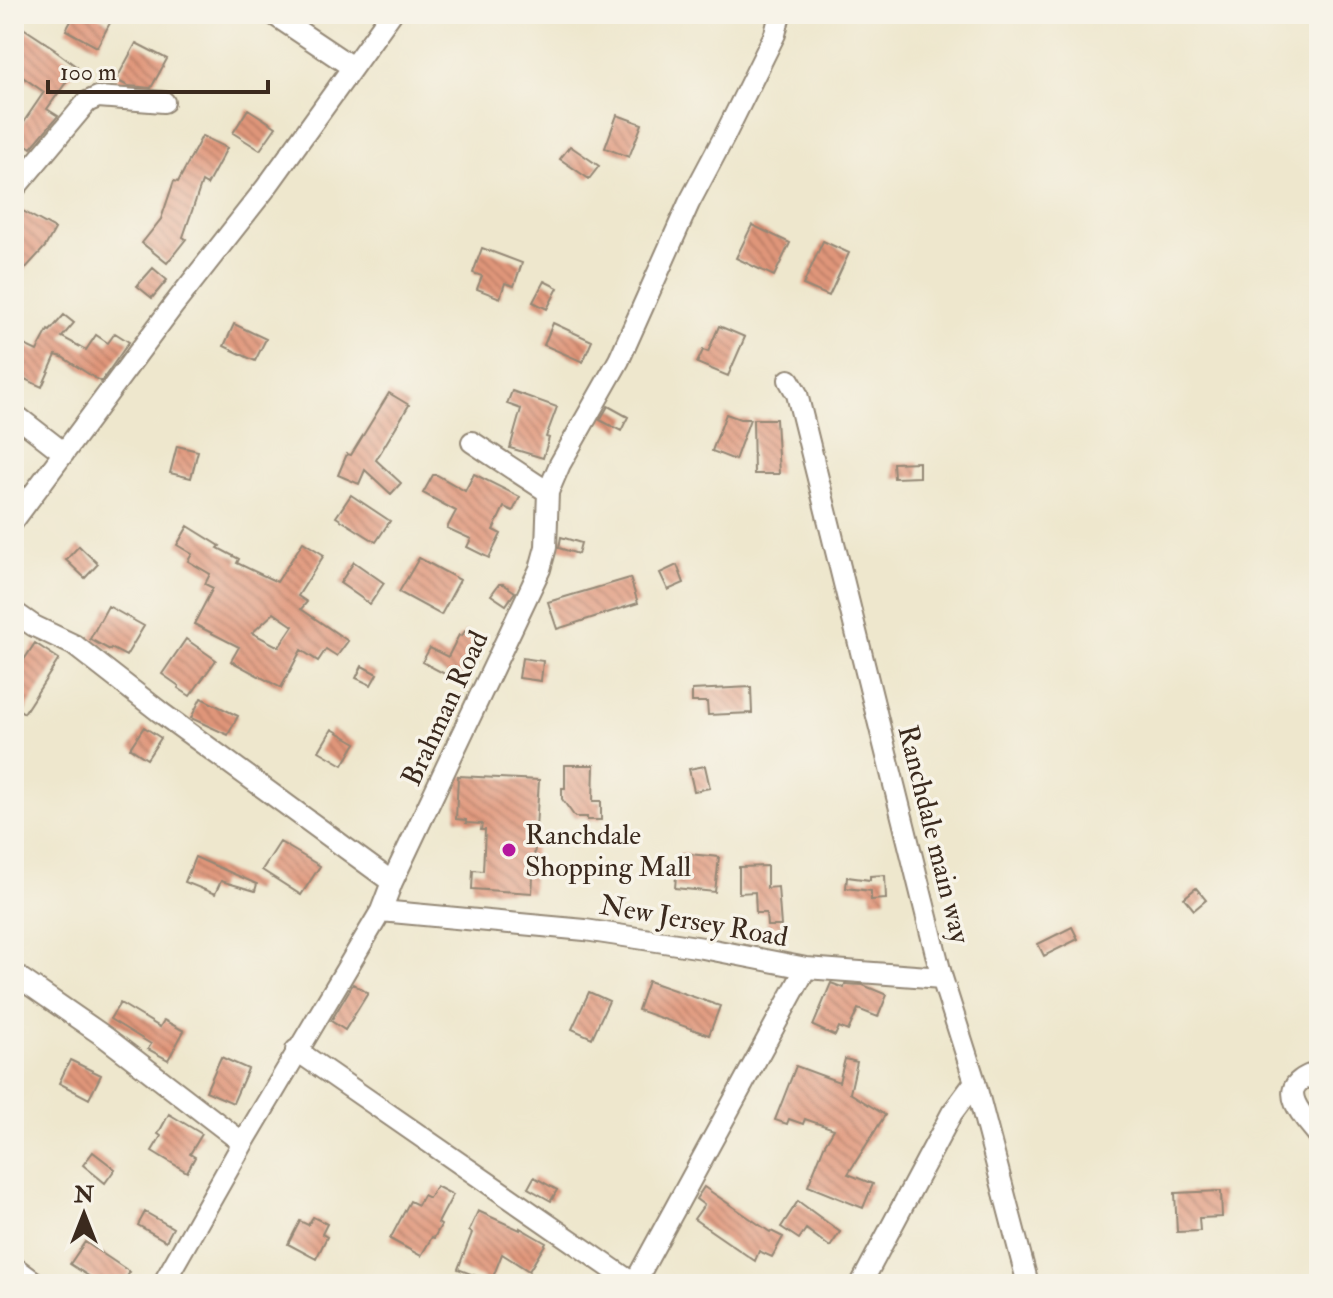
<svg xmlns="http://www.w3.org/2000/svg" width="1333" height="1298" viewBox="0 0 1333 1298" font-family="'IM FELL Double Pica',serif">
<defs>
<pattern id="building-back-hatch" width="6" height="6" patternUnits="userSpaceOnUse" patternTransform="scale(2)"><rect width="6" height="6" fill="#e0967a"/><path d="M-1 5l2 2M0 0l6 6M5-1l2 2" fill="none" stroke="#b77b63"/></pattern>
</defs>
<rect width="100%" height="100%" fill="#f7f3e8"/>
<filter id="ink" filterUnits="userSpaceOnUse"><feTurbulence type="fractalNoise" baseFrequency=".0125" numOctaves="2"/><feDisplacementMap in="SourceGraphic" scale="16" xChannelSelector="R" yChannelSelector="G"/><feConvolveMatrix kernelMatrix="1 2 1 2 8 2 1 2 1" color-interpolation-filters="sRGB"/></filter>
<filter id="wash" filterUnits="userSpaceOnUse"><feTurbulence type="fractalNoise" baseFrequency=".006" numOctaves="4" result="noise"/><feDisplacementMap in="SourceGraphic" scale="32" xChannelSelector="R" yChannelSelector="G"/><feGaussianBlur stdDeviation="1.8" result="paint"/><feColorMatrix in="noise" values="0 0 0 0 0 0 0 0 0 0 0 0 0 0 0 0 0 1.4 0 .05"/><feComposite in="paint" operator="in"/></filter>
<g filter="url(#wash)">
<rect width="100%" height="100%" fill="#eee7cd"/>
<g id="blocks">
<path fill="url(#building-back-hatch)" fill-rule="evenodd" d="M75 14H94L110 23 97 47 66 30Z
M14 22 55 49 54 50 77 67 47 109 58 116 31 148 14 136 44 92 14 71Z
M136 43 167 59 151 88 128 86 116 80Z
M248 109 276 127 260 150 233 133Z
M617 115 642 124 629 157 605 148Z
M202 136 227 148 207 185 202 182 183 237 186 239 167 263 142 243 161 219 174 181 178 182Z
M570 146 599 166 589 179 560 159Z
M21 210 55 229 45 247 14 281V244L22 235 14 231V224Z
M752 225 790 243 774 276 736 258Z
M823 241 849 253 829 296 803 285Z
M482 248 522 263 514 286 505 283 500 298 477 289 482 276 473 273Z
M153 268 167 280 152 298 137 286Z
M544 281 558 288 547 309 533 302Z
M64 315 74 323 62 337 86 350 96 335 108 343 115 333 129 342 101 382 62 357 56 355 42 387 14 374V340L37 351 48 330 50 331Z
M553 323 592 341 583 362 544 345Z
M234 324 266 339 255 361 224 346Z
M719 326 745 337 728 376 697 363 703 350 708 352Z
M512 391 557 407 546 437 549 438 543 458 510 448 521 409 507 404Z
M389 393 409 405 376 460 401 483 391 494 365 470 359 484 338 475 347 454 351 455Z
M608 406 628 417 621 431 600 420Z
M726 414 740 419H750L735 460 712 451Z
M753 419H776L779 474H754Z
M177 446 198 451 191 478 170 473Z
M919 462V477L894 478 893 463Z
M474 474 520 497 513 511 504 507 493 530 501 534 489 558 467 547 471 539 447 528 456 511 423 493 433 475H437L465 491Z
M351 495 390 521 376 542 336 517Z
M188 526 220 546 218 548 239 559 237 563 277 582 303 542 324 555 298 596 307 602 301 609 348 641 337 656 326 649 318 661 301 650 281 688 231 661 239 647 194 624 213 588 205 584 210 574 188 561 192 554 177 545ZM274 613 293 626 279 647 252 633Z
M561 537 581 543 578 554 559 548Z
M79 546 98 564 85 578 66 560Z
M419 558 460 580 441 615 399 592Z
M354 562 384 583 370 604 340 583Z
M677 565 684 583 668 590 660 573Z
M630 578 638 603 557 629 548 602Z
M499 584H503L515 592 506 605 491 595Z
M108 606 144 626 126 656 111 648 110 650 90 639Z
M465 631 482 640 460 682 422 662 430 648 448 657 459 635 462 636Z
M186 639 216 660 190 696 178 688 179 686 162 674Z
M35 643 59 659 24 713 14 706V675Z
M522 658 543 661 541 681 519 678Z
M362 666 377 674 371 685 356 678Z
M751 687 752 713 708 715 707 702H692V690Z
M201 698 238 716 228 735 191 718Z
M144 727 161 738 147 759 130 748Z
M332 729 356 743 343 765 319 751Z
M565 765H594L593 801H601V820H587V817H575L562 799V788H565Z
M705 766 710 788 694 791 689 769Z
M458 776 539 780 532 893 472 889 473 870 483 871 485 830H481L482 824 466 823V820L456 819Z
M280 842 320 866 301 895 262 870Z
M678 853 719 857 715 892 675 888Z
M195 857 257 884 255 891 221 881 215 894 185 882Z
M767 866V888L778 887 781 926H767L766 913H756L755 892 739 893V867Z
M885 875 886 899 871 900V891L846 888 847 877 870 880V876Z
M1196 888 1206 900 1194 910 1184 898Z
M1072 927 1078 939 1044 956 1038 944Z
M648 981 720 1006 709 1035 638 1010Z
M831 983 844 988 845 984 863 985 887 995 878 1017 858 1009 848 1031 839 1027 835 1036 813 1026Z
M353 984 368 993 345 1030 331 1021Z
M589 992 609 1001 592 1038 572 1029Z
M120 1003 160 1027 164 1020 184 1031 168 1060 148 1049 151 1044 110 1019Z
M221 1057 248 1069 233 1103 206 1091Z
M845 1059 857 1062 850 1093 885 1115 848 1174 873 1184 863 1208 808 1186 824 1146 834 1129 805 1119 803 1124 789 1119 787 1124 775 1120 796 1066 839 1082Z
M70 1060 101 1075 89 1099 59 1083Z
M169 1114 202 1134 190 1154 195 1157 187 1172 152 1151 161 1136 158 1134Z
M93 1152 115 1169 105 1183 83 1165Z
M534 1177 557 1190 551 1201 528 1188Z
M436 1186 453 1195 438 1223 441 1225 434 1238 432 1237 421 1256 390 1239 410 1201 418 1205 423 1195 429 1198Z
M704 1187 770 1232 771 1231 783 1237 772 1257 759 1251 755 1261 694 1219 704 1205 696 1199Z
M1221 1191 1222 1217 1199 1218 1200 1231 1177 1232 1175 1193Z
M798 1201 840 1232 830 1247 806 1229 799 1239 781 1227Z
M478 1211 520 1230V1228L546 1243 529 1271 502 1254 491 1282 458 1269 472 1233 469 1231Z
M145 1212 173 1228 166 1241 138 1225Z
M313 1217 327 1224 322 1234 327 1237 316 1259 288 1244 300 1221 308 1225Z
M85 1242 130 1272 122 1284H101L70 1264Z"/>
</g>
</g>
<g filter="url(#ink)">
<use href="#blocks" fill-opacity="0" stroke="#948876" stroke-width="2"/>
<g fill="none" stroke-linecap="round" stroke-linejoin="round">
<defs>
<path id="minor" d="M273 14 352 67
M14 189 87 102 98 97 164 102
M789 380 797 394 942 978 975 1082 1028 1284
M14 414 64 453
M472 442 548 492
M14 520 173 306 265 189 391 14
M14 612 34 626 74 645 160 712 392 882
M381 911 585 930 703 948 806 968 942 978
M14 974 105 1037 243 1143
M296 1050 634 1284 806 968
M1319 1071C1313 1074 1306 1076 1301 1080 1279 1095 1309 1122 1319 1136
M14 1267 37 1284
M163 1284 243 1143 381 911 392 882 540 569 546 547 548 492 560 464 619 360 689 203 724 137 775 34 780 14
M861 1284 952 1113 975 1082"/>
</defs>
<use href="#minor" stroke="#948876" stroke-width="24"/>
<use href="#minor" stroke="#fff" stroke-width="20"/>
</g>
</g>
<circle fill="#b5179e" stroke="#f7f3e8" stroke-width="3" cx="509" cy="850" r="8"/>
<g text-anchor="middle" stroke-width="7" stroke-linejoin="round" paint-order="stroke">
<g font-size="28" fill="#3b2a1e" stroke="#f7f3e8">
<text transform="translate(444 708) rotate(-65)" y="10">Brahman Road</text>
<text transform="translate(935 834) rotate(76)" y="10">Ranchdale main way</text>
<text transform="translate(694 920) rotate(10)" y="10">New Jersey Road</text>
</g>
<g font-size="28" fill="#3b2a1e" stroke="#f7f3e8" text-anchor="start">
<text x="525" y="844">Ranchdale<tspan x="525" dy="32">Shopping Mall</tspan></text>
</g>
</g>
<rect width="1333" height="1298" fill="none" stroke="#f7f3e8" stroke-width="48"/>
<g transform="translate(84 1214)" stroke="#f7f3e8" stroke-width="6" paint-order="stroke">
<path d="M0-6L14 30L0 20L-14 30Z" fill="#3b2a1e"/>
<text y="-12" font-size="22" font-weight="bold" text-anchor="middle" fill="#3b2a1e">N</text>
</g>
<path d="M48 80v12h220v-12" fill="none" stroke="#3b2a1e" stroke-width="4"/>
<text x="60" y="80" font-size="24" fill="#3b2a1e" stroke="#f7f3e8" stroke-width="6" paint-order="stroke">100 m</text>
</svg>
